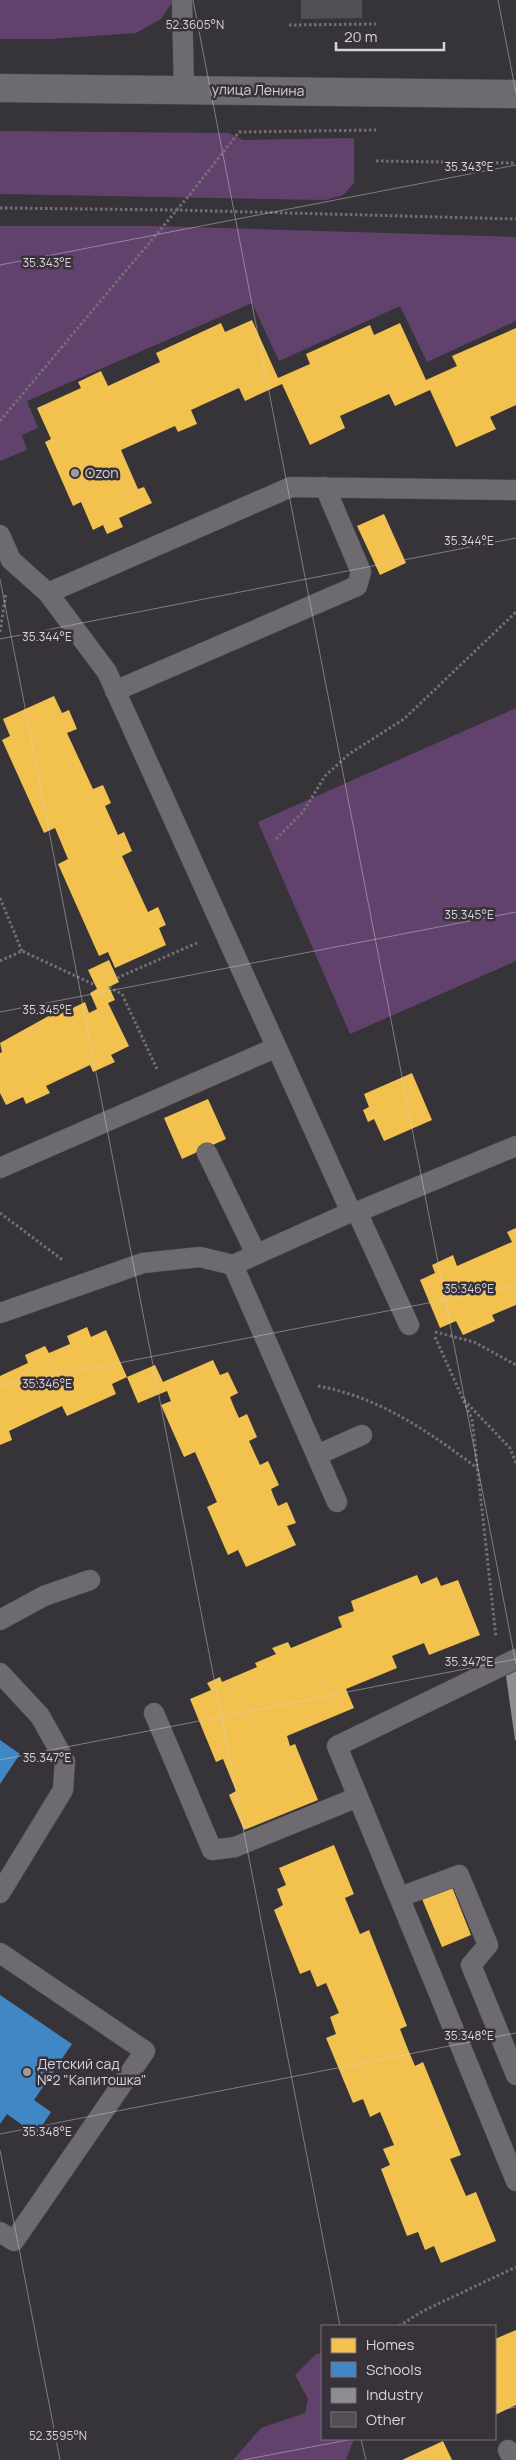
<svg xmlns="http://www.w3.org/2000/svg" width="516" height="2460" viewBox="0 0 516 2460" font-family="Manrope,sans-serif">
<rect width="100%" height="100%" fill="#373439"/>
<path fill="#61426d" d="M0 0H173V1L161 19 136 33 50 39H0Z
M0 131 229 133 243 140 354 138V183L343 195 325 200 0 194Z
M0 226H153L516 237V321L427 362 400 306 279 361 252 303 27 401 38 428 22 435 27 450 0 461Z
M516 708V961L350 1034 258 822Z
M322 2353V2439H354L346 2460H233L261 2428 305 2413 308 2399 295 2375 316 2354Z"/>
<path fill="#f2c14e" d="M252 320 278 378 310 364 306 354 370 325 374 335 400 323 426 380 457 366 452 356 516 328V405L490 417 496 429 456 447 430 390 395 406 389 394 340 416 345 428 310 445 282 384 245 401 239 388 191 410 197 424 178 432 175 426 121 450 138 489 144 487 152 503 119 518 123 527 107 534 103 525 93 530 81 502 73 506 45 442 51 439 37 408 81 388 78 382 101 371 108 386 160 362 156 353 221 323 225 332Z
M384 514 406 563 380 575 357 526Z
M54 696 62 713 69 710 77 729 67 733 93 789 103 785 111 803 105 806 118 835 124 832 132 851 122 856 148 912 158 907 166 925 159 928 166 945 115 968 108 952 99 956 58 864 68 859 55 828 44 833 2 740 10 736 3 719Z
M109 960 119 982 109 987 115 1000 108 1003 129 1046 111 1055 115 1062 93 1072 90 1065 46 1086 50 1093 26 1104 23 1097 6 1105 0 1093V1053L2 1052 0 1043 54 1013 56 1016 85 1002 89 1013 97 1009 90 993 97 989 88 970Z
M412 1073 432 1120 384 1141 374 1119 368 1122 363 1110 369 1107 364 1094Z
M208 1099 226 1139 182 1159 164 1118Z
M516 1228V1305L492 1315 495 1321 463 1335 456 1321 440 1328 420 1280 435 1273 432 1265 453 1255 457 1266 512 1242 507 1232Z
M87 1327 91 1337 106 1330 127 1377 112 1384 116 1394 67 1416 62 1406 9 1431 12 1440 0 1445V1376L28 1363 25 1355 45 1346 49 1353 70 1344 67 1336Z
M213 1360 220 1375 228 1372 238 1393 230 1397 234 1407 239 1418 247 1414 257 1437 249 1441 260 1465 268 1461 279 1485 271 1489 274 1497 278 1506 287 1502 296 1523 287 1526 296 1545 246 1567 238 1550 228 1555 207 1507 217 1502 195 1452 184 1457 161 1405 171 1401 167 1391 138 1403 127 1377 155 1365 163 1382Z
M417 1575 421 1584 437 1577 441 1586 458 1580 480 1635 429 1655 424 1643 392 1656 397 1668 346 1689 354 1708 287 1736 290 1746 295 1744 318 1800 244 1830 229 1795 236 1791 223 1759 216 1762 190 1699 211 1690 207 1683 220 1677 222 1682 257 1667 255 1663 276 1654 272 1648 288 1642 291 1648 342 1627 338 1617 354 1611 351 1601Z
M334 1845 354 1894 345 1898 360 1934 369 1930 407 2026 400 2029 407 2047 415 2066 423 2062 461 2155 450 2159 466 2196 476 2192 496 2241 441 2263 434 2246 425 2250 418 2232 407 2236 381 2169 390 2165 383 2149 394 2145 380 2112 370 2117 363 2099 353 2103 326 2038 336 2034 330 2017 339 2013 326 1983 317 1987 310 1970 300 1974 274 1910 283 1905 277 1889 286 1885 279 1868Z
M452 1887 471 1935 442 1947 422 1899Z
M516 2330V2405L495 2415V2339Z
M443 2441 452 2460H402Z"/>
<path fill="#3f88c5" d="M0 1740 20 1754 0 1784Z
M0 1995 72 2044 34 2100 51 2112 36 2135 7 2114 0 2124Z"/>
<path fill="#8d8d92" d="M516 1671V1740H515L506 1676Z"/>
<path fill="#524f54" d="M301 0H362V18L301 19Z"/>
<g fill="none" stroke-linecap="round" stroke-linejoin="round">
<defs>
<path id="lane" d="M182 0 184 90
M0 535 11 560 48 593 107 672 351 1212H357L516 1146
M48 593 291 487 516 490
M115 691 357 586 361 572 325 487
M207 1153 256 1254
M0 1168 275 1048
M357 1212 409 1325
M233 1265 337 1502
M0 1313 143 1263 200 1257 233 1265 351 1212
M317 1455 362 1435
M0 1620 44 1596 90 1580
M516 1659 337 1746 516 2181
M0 1673 40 1716 65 1761 63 1790 0 1893
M154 1713 212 1850 235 1847 358 1797
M400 1897 459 1875 488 1945 471 1965 516 2075
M0 1953 145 2051 14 2241 0 2232
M508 2450 513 2460"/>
<path id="secondary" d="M0 88 516 94"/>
</defs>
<use href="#lane" stroke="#545055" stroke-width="21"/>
<use href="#secondary" stroke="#545055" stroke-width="29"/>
<path stroke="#727074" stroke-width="3" stroke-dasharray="2.5 2.5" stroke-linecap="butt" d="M289 25 376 24
M376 161 516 163
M0 208 176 210 516 219
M0 421 191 193 239 132 376 130
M0 632 6 593
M276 839 303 812 325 776 349 754 404 719 516 612
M0 898 22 951
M0 961 22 951 95 985
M117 978 197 943
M109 987 122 994 157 1069
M0 1213 64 1261
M435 1332 474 1342 516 1365
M435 1337 472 1419 496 1637
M318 1386C379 1397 428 1431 477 1468
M464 1400 510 1448 516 1463
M399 2326 423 2311 516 2267"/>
<use href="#lane" stroke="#6d6b6f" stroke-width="20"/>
<use href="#secondary" stroke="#6d6b6f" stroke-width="28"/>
</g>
<path fill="none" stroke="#d7d3d9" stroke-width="1" stroke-opacity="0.45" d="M193 0 516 1664M498 0 516 93M0 265 516 165M0 579 340 2326M0 639 516 538M0 1012 516 912M0 1386 516 1286M0 1760 516 1659M0 2134 516 2033M0 2150 60 2460M495 2411 516 2407M361 2439 366 2460M243 2460 353 2439"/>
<g fill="#9f9ba1" stroke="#38323b" stroke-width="2">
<circle cx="75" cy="473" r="5"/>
<circle cx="27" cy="2072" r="5"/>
</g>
<g text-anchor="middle" stroke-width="5" stroke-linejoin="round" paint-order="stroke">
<g font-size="14" fill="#d7d3d9" stroke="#38323b">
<text transform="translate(258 90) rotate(1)" y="5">улица Ленина</text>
</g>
<g font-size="14" fill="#d7d3d9" stroke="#38323b" text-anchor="start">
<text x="85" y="478">Ozon</text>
<text x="37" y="2069">Детский сад<tspan x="37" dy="16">№2 "Капитошка"</tspan></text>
</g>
</g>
<g font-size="12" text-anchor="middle" fill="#d7d3d9" stroke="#38323b" stroke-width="5" stroke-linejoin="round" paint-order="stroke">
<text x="195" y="29">52.3605°N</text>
<text x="469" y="171">35.343°E</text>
<text x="47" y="267">35.343°E</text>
<text x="469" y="545">35.344°E</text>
<text x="47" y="641">35.344°E</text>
<text x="469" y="919">35.345°E</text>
<text x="47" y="1014">35.345°E</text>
<text x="469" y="1293">35.346°E</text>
<text x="47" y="1388">35.346°E</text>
<text x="469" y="1666">35.347°E</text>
<text x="47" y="1762">35.347°E</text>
<text x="469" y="2040">35.348°E</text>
<text x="47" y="2136">35.348°E</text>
<text x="58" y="2440">52.3595°N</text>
</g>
<rect x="321" y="2325" width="175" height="115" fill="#38323b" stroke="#78727a"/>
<rect x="331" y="2338" width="25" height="15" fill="#f2c14e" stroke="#78727a"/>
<text x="366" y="2350" font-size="15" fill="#d7d3d9">Homes</text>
<rect x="331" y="2362" width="25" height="15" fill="#3f88c5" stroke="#78727a"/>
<text x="366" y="2375" font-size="15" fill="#d7d3d9">Schools</text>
<rect x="331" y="2388" width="25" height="15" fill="#8d8d92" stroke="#78727a"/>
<text x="366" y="2400" font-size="15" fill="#d7d3d9">Industry</text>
<rect x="331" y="2412" width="25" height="15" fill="#524f54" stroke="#78727a"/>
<text x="366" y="2425" font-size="15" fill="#d7d3d9">Other</text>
<path d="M336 42v8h108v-8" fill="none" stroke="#d7d3d9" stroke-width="2.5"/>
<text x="344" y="42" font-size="15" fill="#d7d3d9" stroke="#38323b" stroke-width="4" paint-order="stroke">20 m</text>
</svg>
